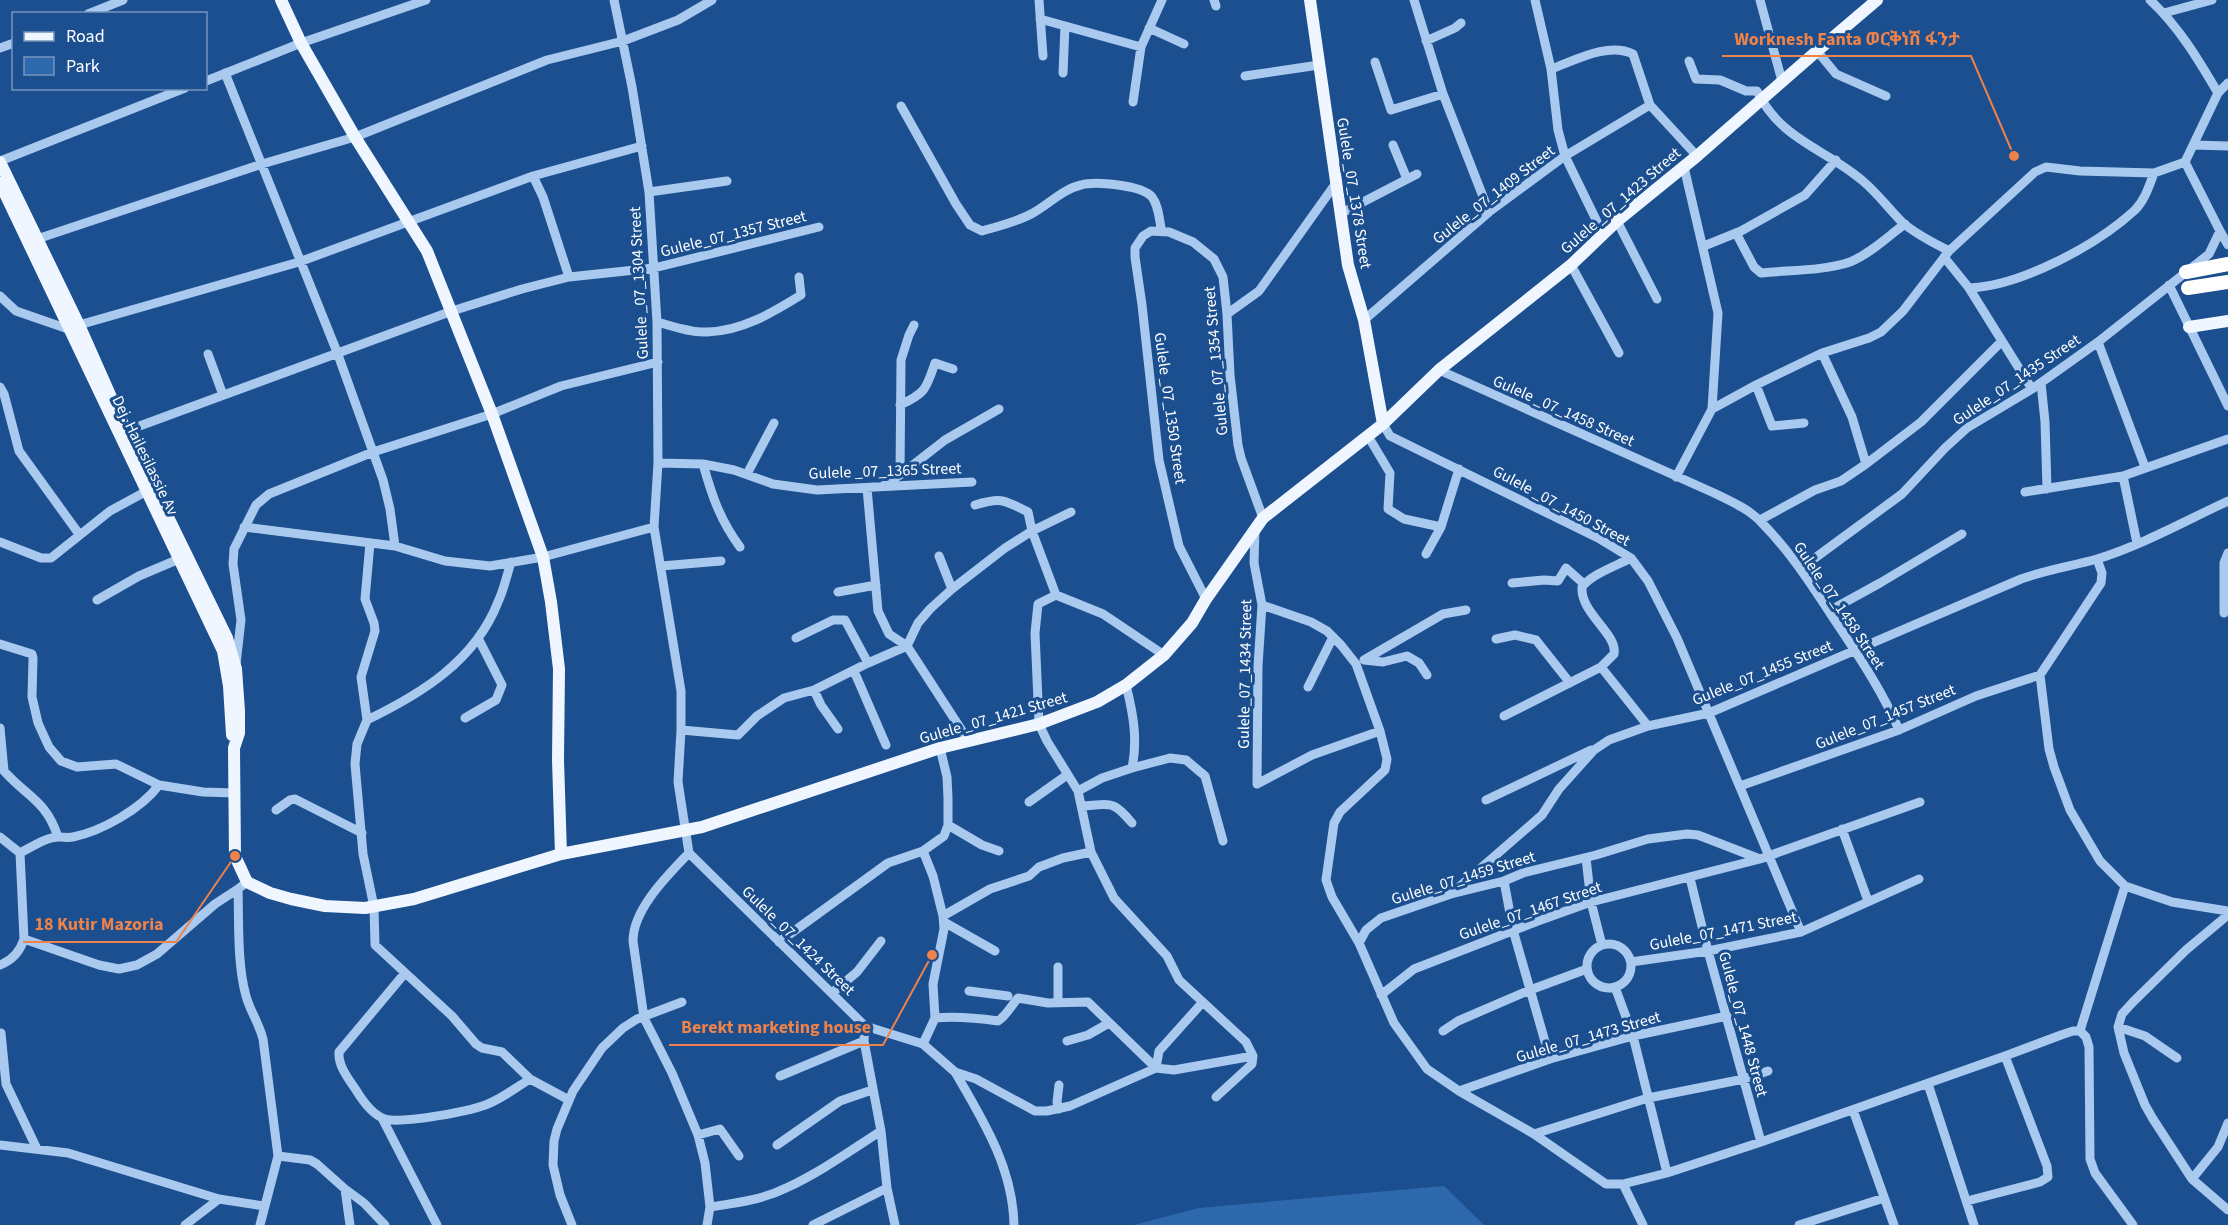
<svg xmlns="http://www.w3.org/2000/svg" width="2228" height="1225" viewBox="0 0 2228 1225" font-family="'Source Sans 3','Noto Sans Ethiopic',sans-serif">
<rect width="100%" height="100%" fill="#1b4f8f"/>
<path fill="#2e69ad" d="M1444 1186 1484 1225H1134L1199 1208Z"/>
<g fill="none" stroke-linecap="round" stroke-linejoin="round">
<path stroke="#a9c9ee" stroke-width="9" d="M614 0 632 87 649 192 657 322 658 463 654 527 681 691V730L678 782 689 853 865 1026 864 1041 881 1131 887 1188 895 1225
M1039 0 1043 56
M1214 0 1216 6
M1414 0 1443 94 1489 212
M1535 0 1551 69 1558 130 1565 156 1603 234
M1760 0 1782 81
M2150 0C2179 27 2198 59 2218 93
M2164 13 2212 0
M88 14 123 0
M1040 19 1141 47
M1149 28 1184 44
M1426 41 1455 28 1461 23
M0 48 14 43
M1817 51 1836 74 1886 96
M1689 61 1696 79 1720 80 1746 91H1757C1781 141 1827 149 1864 182 1878 194 1889 209 1902 222 1915 234 1934 243 1949 251
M1375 62 1391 110 1443 94
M1551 69C1576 60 1608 42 1633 54L1650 105 1697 156
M225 73 337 352 383 480 390 509 395 546
M1063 73 1065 26
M1245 76 1319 65
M206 81 301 43 426 0
M1133 102 1141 47 1162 0
M901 106 956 204 970 225 982 231C999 226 1017 222 1033 213 1049 204 1063 189 1081 185 1095 181 1142 185 1152 197 1159 206 1159 220 1162 232
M1393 145 1407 179
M2194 145 2228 146
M0 161 185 88
M2185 162 2218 93 2228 83
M1684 167 1718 313 1712 409
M533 176 543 197 569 277
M649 192 727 181
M1340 214 1417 174
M1617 221 1657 299
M2220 231 2228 245
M1736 233 1754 267 1761 273C1788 270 1824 271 1850 262 1870 254 1888 236 1905 224
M37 239 262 164 355 137 547 60 623 41 678 20 712 0
M1704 246 1741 231 1805 195 1836 160
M1944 257 1969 288 2032 389
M1571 265 1619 353
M2169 285 2228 406
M1969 288C2021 286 2097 245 2135 210 2145 200 2149 186 2154 173
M0 296 16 311 68 329
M1227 314 1259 291 1336 183
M1364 320 1489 212 1565 156 1650 105
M657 322C672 326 691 333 707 332 742 331 772 313 801 295L799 277
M79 325 299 262 533 176 642 146
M2098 342 2145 467
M1822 353 1852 417 1866 464
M208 354 223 395
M1439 370 1714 493C1730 501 1749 509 1761 522 1788 549 1809 581 1830 613 1855 651 1881 688 1899 730
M2041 383 2045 422 2047 489
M1756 385 1772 426 1804 423
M0 387 4 394 19 451 79 534
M900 405C926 393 926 389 935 363L953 369
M1383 424 1390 436 1598 538 1631 558 1648 581 1677 638 1801 932
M126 431 452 311 522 289 569 277 654 268 819 227
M1368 436 1390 473 1388 509 1404 519 1441 527
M658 463 703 464 734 470 773 484 817 490 972 482
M703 464C712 496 720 520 740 547
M747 474 774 423
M900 475 945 440 999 409
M2123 476 2137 543
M1676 477 1712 409 1756 385 1822 353 1869 338 1881 332 1903 311 1949 251 2035 172 2046 167 2080 171 2154 173 2185 162
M884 485 900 475 901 360 909 335 914 325
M867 488 878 611 889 634 907 646 968 740
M2025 492 2123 476 2228 439
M975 505C1002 497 1004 500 1028 512L1032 531 1056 595
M1760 520 1815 490 1841 481 1866 464 1921 422 2002 341
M244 527 395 546 445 561 490 566 543 557 654 527
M1255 529 1254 563 1262 605 1258 666 1257 784 1312 755 1380 731
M0 542 41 558H51L110 511 145 492
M370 543 365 599 374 623 375 631 361 677 367 720 357 744 355 764 363 854 374 907 375 945 452 1016 476 1044 482 1048 502 1052 530 1079 569 1100
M1426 554 1441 527 1459 469
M939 556 952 589
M2097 559 2102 573 2101 583 2040 675 2049 749 2054 767 2070 810 2100 861 2125 886 2172 902 2228 911
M661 566 721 561
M1800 569 1902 494 1945 448 1967 428 2032 389 2098 342 2209 254 2220 231 2185 162
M1512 583 1544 580 1558 581 1566 568 1584 584
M838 592 876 585
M1206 599 1179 546 1159 460 1142 305 1135 257V248L1143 236 1151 231 1169 232 1193 242 1214 259 1223 277 1227 314 1230 375 1238 445 1241 458 1263 518
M97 600 139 576 179 559
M1262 605 1311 622 1327 631 1341 645 1356 664 1380 731 1387 759 1385 770 1340 812 1334 823 1326 880 1332 897 1359 943 1394 1023 1427 1069 1459 1091 1534 1134 1606 1184H1623L1667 1173 1761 1142 2005 1056 2061 1035 2073 1031H2080
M1829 611 1880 583 1962 534
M2224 613V563L2228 553
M796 638 833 620H845L868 663
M1496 639 1515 635 1536 640 1570 683
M0 644 32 654 33 658 32 697 38 723 49 747 61 761 77 767 116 764 159 785 203 792 235 793
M1164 655 1103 614 1056 595 1038 604 1035 633 1039 724 1047 741 1078 791 1091 852 1114 898 1167 956 1179 980 1246 1042 1253 1056 1252 1064 1216 1097
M1364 660 1443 614 1466 610
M1364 660 1383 662 1407 656 1419 663 1427 675
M236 664 241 620 233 564 234 549 256 505 269 494 373 452 492 414 561 386 658 362
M1601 667 1648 726
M854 671 886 745
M1126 685C1133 713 1138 739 1132 768
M1308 687 1333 637
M814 690 821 705 838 729
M1504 716 1601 667 1614 654C1618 634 1580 613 1582 587 1592 574 1616 566 1631 558
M465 718 496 700 502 685 478 638
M367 720C421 694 475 661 498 602 504 589 507 575 511 562
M0 728 4 771C27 797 46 800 58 837
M681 730 738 735 757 716 784 698 814 690 868 663 907 646 918 623 930 609 952 589 1005 548 1032 531 1071 512
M1740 786 1899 730 1976 696 2040 675
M1078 791 1102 778 1132 768 1170 758 1186 760 1205 776 1223 841
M1486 800 1591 750
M1029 802 1067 775
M1082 806C1111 804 1113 800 1132 823
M276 810 290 800 295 799 362 833
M948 825 982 845 999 851
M1842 829 1868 901
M0 837 20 853
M923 851 933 876 943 916 944 929 933 984 935 1018 923 1044
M20 853C32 847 46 837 59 837 64 837 68 838 73 837 102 831 141 809 159 785
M689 853C668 875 633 909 633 941L644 1018 672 1073 698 1135 705 1163 710 1207 707 1225
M1586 858 1591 902 1602 945
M1690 878 1708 951 1761 1142
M1504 881 1513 930 1550 1059
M247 882 238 889C239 922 237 964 246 996 250 1011 259 1023 263 1039L278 1156 260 1225
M1451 894 1542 815 1559 789 1594 750 1609 740 1648 726 1709 713 2021 579C2046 570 2072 566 2097 559 2142 545 2185 521 2228 501
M2228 915 2186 950 2133 1002 2122 1014 2118 1027 2124 1053 2145 1105 2153 1119 2192 1179 2228 1210
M943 916 990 889 1029 876 1039 867 1063 858 1091 852
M944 922 995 951
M24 939 99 965 119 969 137 965 157 954 215 904 238 889
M779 942 888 863 923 851 944 836 948 825V798L947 777 940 748
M1359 943 1366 930 1381 918 1451 894 1504 881 1523 873 1596 855 1648 839 1687 834 1698 835 1760 859
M1587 966a22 22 0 1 1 44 0a22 22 0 1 1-44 0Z
M1631 962 1708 951 1801 932 1919 879
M0 965C13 960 20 952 24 939L20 853
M405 973 339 1052C338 1066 348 1078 356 1090 362 1100 373 1115 385 1119 401 1124 474 1111 490 1103 504 1097 517 1087 530 1079
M1615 987 1633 1036 1667 1173
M969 991 1008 996
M832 993 857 972 881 941
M1381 995 1414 969 1538 921 1591 902 1760 859 1920 802
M1058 1002V967
M935 1018C957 1016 977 1018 998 1021 1006 1016 1011 1006 1018 998L1048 1003 1088 1002 1156 1068 1174 1070 1253 1056
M865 1026 923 1044 955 1072 976 1079 1035 1111H1047L1070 1106 1156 1068 1159 1051 1202 1003
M2118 1027 2145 1036 2177 1058
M1443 1031 1458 1021 1530 990 1587 969
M2080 1031 2086 1037 2089 1047 2090 1159 2095 1173 2133 1225
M2080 1031 2125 886
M1 1033 6 1084 37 1149
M1067 1041 1088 1035 1109 1023
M955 1072C983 1120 1013 1168 1014 1225
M780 1076 864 1041
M1928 1084 1974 1225
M1059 1085 1057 1102 1059 1109
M1459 1091 1550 1059 1633 1036 1727 1016
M1853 1110 1894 1225
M382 1118 437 1225
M1534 1134 1648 1098 1744 1079 1768 1071
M698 1135 720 1129 739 1156
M0 1145 68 1153 219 1199 264 1206
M777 1145 840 1101 872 1090
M278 1156 310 1160 317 1164 345 1189 364 1203 385 1225
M2192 1179 2218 1147 2228 1123
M1623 1184 1643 1225
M345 1189 350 1225
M1967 1201 2040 1182 2048 1177 2047 1166 2005 1056
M710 1207C736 1203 762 1200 786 1188 819 1173 850 1151 881 1131
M185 1225 219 1199
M572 1225 560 1195 553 1165 554 1141 557 1129 573 1091 602 1048 623 1028 637 1019 682 1002
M813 1225 887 1188
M1799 1225 1884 1198"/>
<path stroke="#f0f6ff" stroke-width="12" d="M281 0 301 43 355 137 427 251 492 414 543 557 551 602 559 669 558 760 561 854
M1310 0 1348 265 1364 320 1383 424
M0 162 79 325 126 431 227 638 236 669 239 711V733L234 748 235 856 247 882 270 893 291 899 325 906 365 908 414 899 561 854 702 827 940 748 1039 724 1097 702 1126 685 1164 655 1192 623 1206 599 1263 518 1383 424 1439 370 1571 265 1617 221 1697 156 1817 51 1877 0
M0 183 223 651 229 686 232 735
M2189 327 2228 321"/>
<path stroke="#fff" stroke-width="14" d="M2186 272 2228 264
M2188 288 2228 282"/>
</g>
<g text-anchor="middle" stroke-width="6" stroke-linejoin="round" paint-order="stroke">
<g font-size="16" fill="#fff" stroke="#1b4f8f">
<text transform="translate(1355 193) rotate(81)" y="6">Gulele _07_1378 Street</text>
<text transform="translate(1493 194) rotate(-38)" y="6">Gulele_07_1409 Street</text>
<text transform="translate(1620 200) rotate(-41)" y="6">Gulele _07_1423 Street</text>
<text transform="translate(733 233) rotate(-14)" y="6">Gulele_07_1357 Street</text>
<text transform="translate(638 283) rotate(-93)" y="6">Gulele _07_1304 Street</text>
<text transform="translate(1215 361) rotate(-95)" y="6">Gulele_07_1354 Street</text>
<text transform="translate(2016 379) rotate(-34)" y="6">Gulele_07_1435 Street</text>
<text transform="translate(1171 408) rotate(82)" y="6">Gulele _07_1350 Street</text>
<text transform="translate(1564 410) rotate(24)" y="6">Gulele _07_1458 Street</text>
<text transform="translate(146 455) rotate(64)" y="6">Dej. Hailesilassie Av</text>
<text transform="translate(885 470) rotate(-2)" y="6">Gulele _07_1365 Street</text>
<text transform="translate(1562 505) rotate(28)" y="6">Gulele _07_1450 Street</text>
<text transform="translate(1840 605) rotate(56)" y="6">Gulele_07_1458 Street</text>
<text transform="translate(1762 672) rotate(-22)" y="6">Gulele_07_1455 Street</text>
<text transform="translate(1244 674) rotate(-89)" y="6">Gulele_07_1434 Street</text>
<text transform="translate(1885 716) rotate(-22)" y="6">Gulele_07_1457 Street</text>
<text transform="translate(993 717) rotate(-16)" y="6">Gulele _07_1421 Street</text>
<text transform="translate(1463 877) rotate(-17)" y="6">Gulele_07_1459 Street</text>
<text transform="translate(1530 910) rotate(-19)" y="6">Gulele_07_1467 Street</text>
<text transform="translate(1723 930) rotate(-11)" y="6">Gulele_07_1471 Street</text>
<text transform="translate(799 940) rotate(44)" y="6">Gulele_07_1424 Street</text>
<text transform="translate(1744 1024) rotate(75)" y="6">Gulele_07_1448 Street</text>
<text transform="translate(1588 1036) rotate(-16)" y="6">Gulele_07_1473 Street</text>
</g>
</g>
<path fill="none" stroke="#ee8249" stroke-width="2" d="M2014 156L1971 56H1722M235 856L176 942H23M932 955L883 1045H669"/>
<g fill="#ee8249" stroke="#1b4f8f" stroke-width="2">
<circle cx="2014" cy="156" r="6"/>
<circle cx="235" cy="856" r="6"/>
<circle cx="932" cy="955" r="6"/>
</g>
<g font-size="18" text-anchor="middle" font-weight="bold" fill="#ee8249" stroke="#1b4f8f" stroke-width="6" stroke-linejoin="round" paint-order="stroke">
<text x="1847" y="45">Worknesh Fanta ወርቅነሽ ፋንታ</text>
<text x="99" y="930">18 Kutir Mazoria</text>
<text x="776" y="1033">Berekt marketing house</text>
</g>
<rect x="12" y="12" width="195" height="78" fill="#1b4f8f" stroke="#7695bc" stroke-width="1.5"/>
<rect x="24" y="32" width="30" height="9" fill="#f0f6ff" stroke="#7695bc" stroke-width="1.5"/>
<text x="66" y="42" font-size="18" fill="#ffffff">Road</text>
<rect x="24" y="57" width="30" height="18" fill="#2e69ad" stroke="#7695bc" stroke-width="1.5"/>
<text x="66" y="72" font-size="18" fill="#ffffff">Park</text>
</svg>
